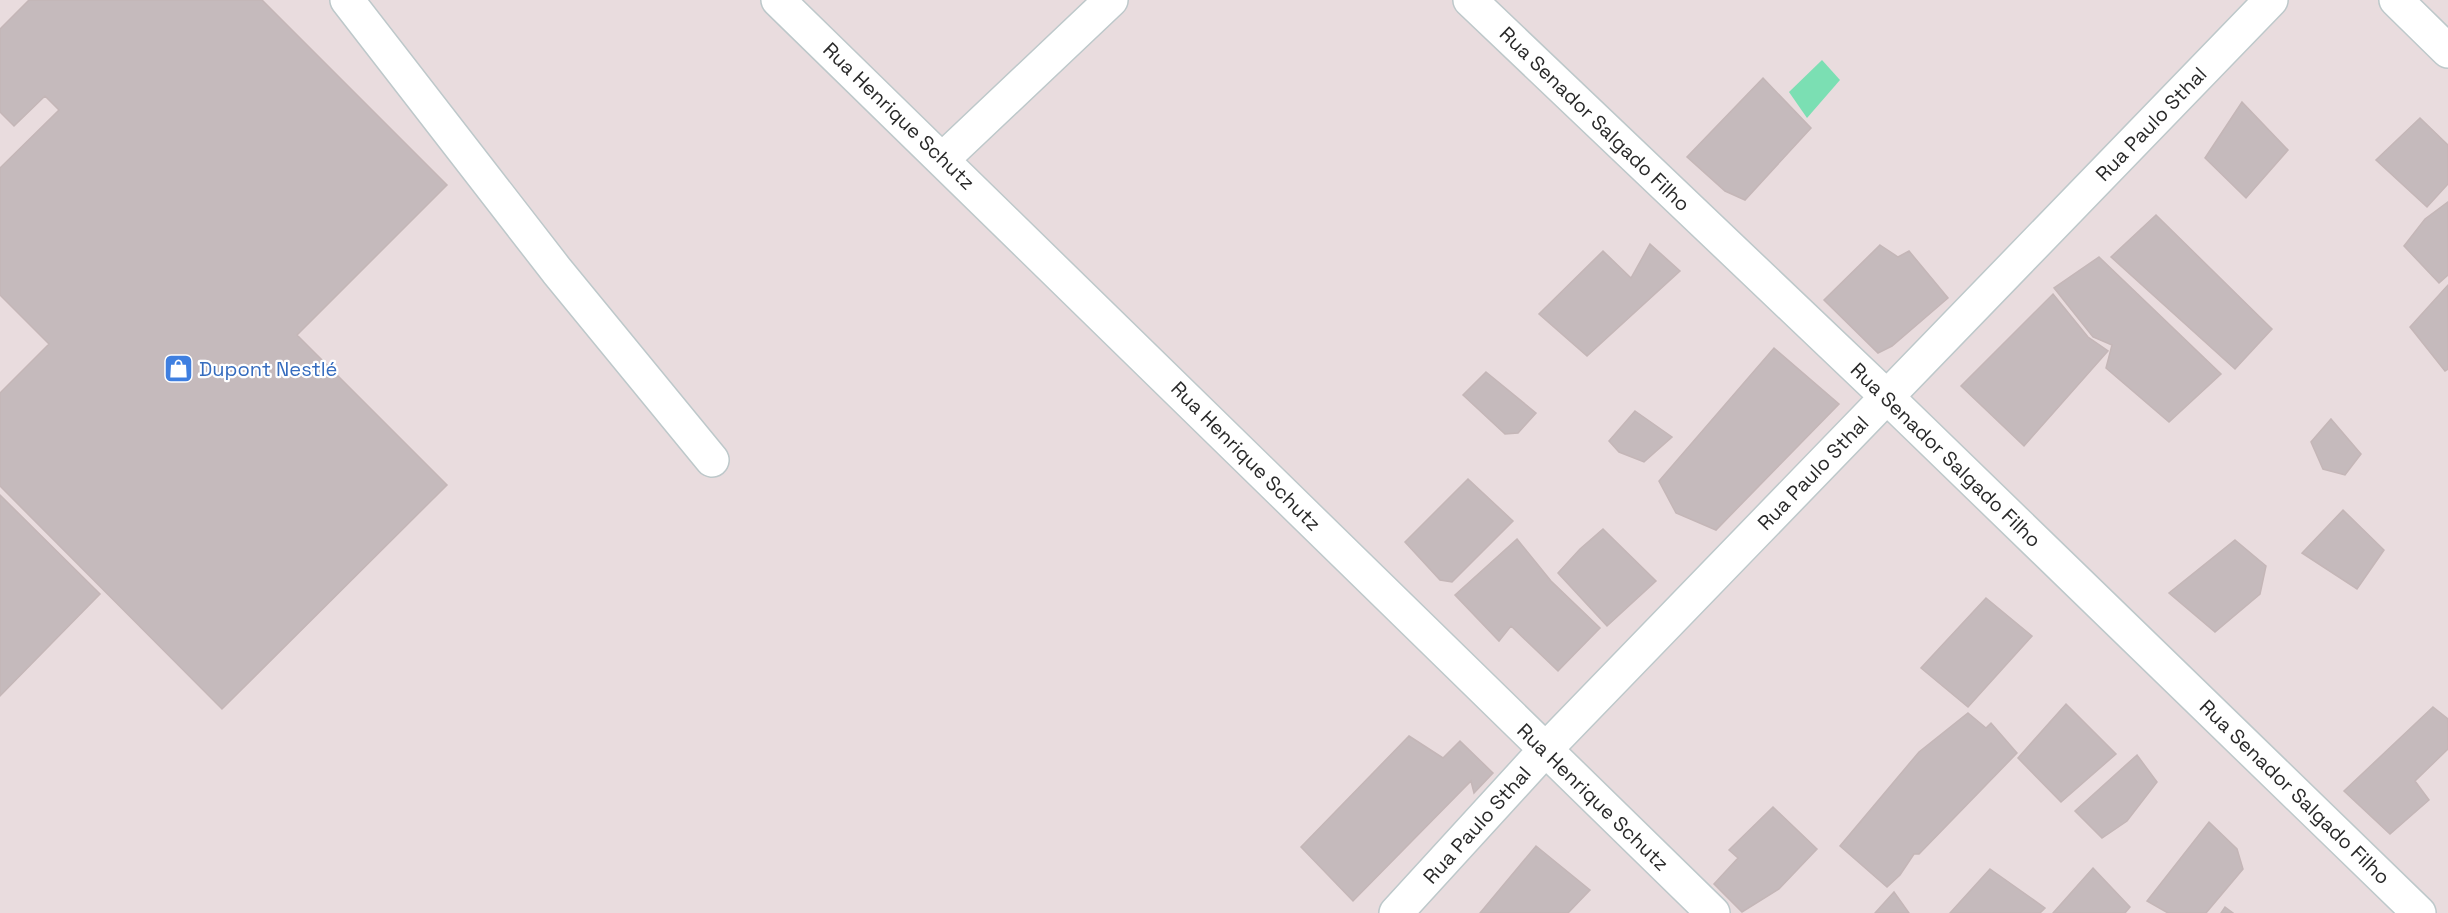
<svg xmlns="http://www.w3.org/2000/svg" width="2448" height="913" viewBox="0 0 2448 913" font-family="'Space Grotesk',sans-serif">
<rect width="100%" height="100%" fill="#e9dcde"/>
<path fill="#7bdfb3" d="M1822 60 1840 80 1807 118 1789 92Z"/>
<path fill="#c5babc" stroke="#c4b6b7" stroke-width="1.5" d="M29 0H262L447 185 297 335 447 485 222 709 0 486V393L49 344 0 295V168L59 110 45 96 14 126 0 112V29Z
M1763 78 1811 128 1745 200 1725 191 1687 157Z
M2242 102 2288 150 2246 198 2205 158Z
M2420 118 2448 145V184L2427 207 2376 160Z
M2448 202V275L2439 283 2404 246 2425 219Z
M2156 215 2272 329 2235 369 2111 257Z
M1650 244 1680 271 1587 356 1539 314 1603 251 1631 278Z
M1880 245 1898 257 1909 251 1948 298 1892 346 1878 353 1824 300Z
M2099 257 2221 374 2169 422 2106 368 2112 345 2093 337 2054 288Z
M2448 285V369L2445 371 2410 327Z
M2053 294 2088 337 2108 351 2024 446 1961 386Z
M1774 348 1839 404 1716 530 1676 513 1659 481Z
M1486 372 1536 413 1518 433 1505 434 1463 395Z
M1635 411 1672 437 1644 462 1619 452 1609 441Z
M2331 419 2361 454 2345 475 2323 469 2311 442Z
M1468 479 1513 521 1452 582 1440 580 1405 542Z
M0 495 100 594 0 696Z
M2343 510 2384 550 2357 589 2302 553Z
M1603 529 1656 581 1607 626 1558 573 1580 549Z
M1517 539 1551 581 1600 628 1558 671 1511 626 1499 641 1455 595Z
M2235 540 2266 566 2260 594 2215 632 2169 593Z
M1986 598 2032 636 1968 707 1921 668Z
M2066 704 2116 754 2061 802 2018 758Z
M2433 707 2448 719V749L2415 781 2429 800 2390 834 2344 791Z
M1968 713 1986 728 1991 723 2017 753 1919 854H1914L1900 875 1887 887 1840 846 1919 752Z
M1409 736 1443 758 1460 741 1493 773 1474 793 1471 781 1353 901 1301 847Z
M2137 755 2157 782 2127 821 2102 838 2075 811Z
M1773 807 1817 849 1779 889 1742 912 1714 884 1738 858 1729 850Z
M2209 822 2237 849 2243 869 2206 913H2168L2147 901Z
M1536 846 1590 890 1568 913H1480Z
M2093 868 2130 907 2125 913H2053Z
M1990 869 2045 908 2040 913H1950Z
M1894 892 1909 913H1875Z
M2225 907 2233 913H2221Z"/>
<g fill="none" stroke-linecap="round" stroke-linejoin="round">
<defs>
<path id="minor" d="M347 0 557 271 712 460
M778 0 1713 913
M1470 0 1887 397 2419 913
M2396 0 2448 51
M943 159 1111 0
M1396 913 1545 750 2271 0"/>
</defs>
<use href="#minor" stroke="#bdc8ca" stroke-width="36"/>
<use href="#minor" stroke="#fff" stroke-width="33"/>
</g>
<defs>
<symbol id="shop-square" viewBox="-11 -11 22 22"><rect x="-9" y="-9" width="18" height="18" rx="4" fill="#3f7fe0" stroke="#fff"/><path d="M-5-2.5h2.3a2.7 3.5 0 0 1 5.4 0H5L5.5 6h-11ZM-1.5-2.5h3a1.5 2.3 0 0 0-3 0Z" fill="#fff"/></symbol>
</defs>
<g fill-rule="evenodd">
<use href="#shop-square" x="162" y="352" width="33" height="33"/>
</g>
<g text-anchor="middle" stroke-width="4.5" stroke-linejoin="round" paint-order="stroke">
<g font-size="20" fill="#292929" stroke="#fff">
<text transform="translate(899 116) rotate(44)" y="7">Rua Henrique Schutz</text>
<text transform="translate(1595 119) rotate(44)" y="7">Rua Senador Salgado Filho</text>
<text transform="translate(2151 124) rotate(-46)" y="7">Rua Paulo Sthal</text>
<text transform="translate(1946 455) rotate(44)" y="7">Rua Senador Salgado Filho</text>
<text transform="translate(1246 456) rotate(45)" y="7">Rua Henrique Schutz</text>
<text transform="translate(1813 473) rotate(-46)" y="7">Rua Paulo Sthal</text>
<text transform="translate(2295 792) rotate(44)" y="7">Rua Senador Salgado Filho</text>
<text transform="translate(1593 797) rotate(44)" y="7">Rua Henrique Schutz</text>
<text transform="translate(1477 825) rotate(-48)" y="7">Rua Paulo Sthal</text>
</g>
<g font-size="20" fill="#366cbe" stroke="#fff" text-anchor="start">
<text x="199" y="376">Dupont Nestlé</text>
</g>
</g>
</svg>
